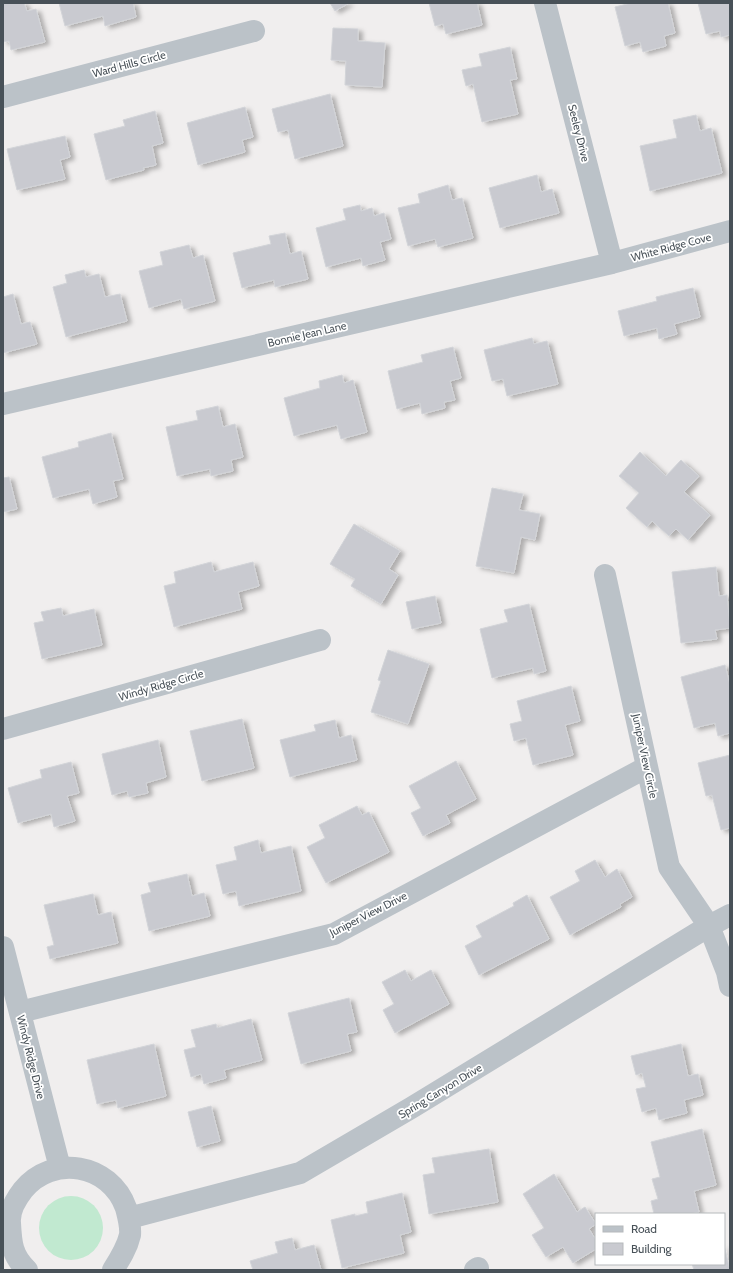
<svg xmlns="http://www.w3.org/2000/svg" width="733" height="1273" viewBox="0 0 733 1273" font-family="Cabin,sans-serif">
<defs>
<filter id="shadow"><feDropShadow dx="4.5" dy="2.5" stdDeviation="2" flood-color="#0004"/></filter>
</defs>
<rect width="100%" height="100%" fill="#f0eeee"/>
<path fill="#c1e9d0" d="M39 1228a32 32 0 1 1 64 0a32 32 0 1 1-64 0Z"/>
<path fill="#c9cad0" stroke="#d2d4d8" filter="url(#shadow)" d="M3 3H24L27 11 36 9 45 42 11 50 9 41 3 42Z
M59 3H133L136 17 105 26 103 16 65 26Z
M330 3H349L335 11Z
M429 3H477L482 25 446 34 443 24 435 26Z
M631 3H668L675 33 664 36 666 46 643 52 640 42 625 46 615 7Z
M698 3H730V35L721 37 720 31 706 34Z
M333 28 358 29V41L385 43 382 87 345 85 346 61 331 60Z
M510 47 517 79 510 80 518 114 482 122 473 84 466 86 462 70 482 66 479 54Z
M330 94 343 146 295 159 288 130 278 132 272 109Z
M245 107 253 137 242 140 245 152 198 165 187 123Z
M155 111 163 143 152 146 156 165 143 168 144 170 106 180 94 134 125 126 123 120Z
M696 115 700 131 711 128 722 173 650 191 640 146 677 138 673 120Z
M65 136 70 157 60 160 65 179 17 190 7 149Z
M537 175 541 192 552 189 559 213 500 228 489 188Z
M448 185 452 200 462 198 473 238 438 247 435 239 408 246 398 208 420 203 418 194Z
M360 205 361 211 372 208 374 216 384 213 391 239 380 242 385 260 363 266 361 258 326 267 316 228 346 220 343 209Z
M285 233 290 254 301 251 308 279 275 287 274 280 242 288 233 253 271 244 269 236Z
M189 245 193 258 203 255 215 301 184 309 181 299 149 308 139 271 163 265 160 252Z
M84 270 86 277 99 274 105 297 120 294 127 321 66 337 53 287 67 283 65 275Z
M693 288 700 317 674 324 677 334 659 339 657 328 624 336 618 311 657 301 656 297Z
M13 294 21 324 30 322 37 344 3 353V297Z
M532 338 534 344 547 341 558 384 507 396 503 379 492 381 484 350Z
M453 347 461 378 450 381 455 400 444 402 445 408 422 414 420 403 397 409 388 371 423 362 421 355Z
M342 375 344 383 353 380 367 432 341 439 337 425 294 436 284 398 320 388 319 381Z
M218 406 223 427 235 424 243 457 231 460 233 471 211 476 210 469 177 476 166 427 198 420 196 411Z
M111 433 123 479 113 481 117 497 93 504 89 489 53 498 42 457 79 447 78 442Z
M640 452 666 476 681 460 699 476 684 492 710 515 688 540 676 529 669 536 652 521 647 527 626 508 639 493 619 476Z
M9 477 17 509 3 512V478Z
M492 488 523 494 519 510 540 514 535 540 521 537 514 573 476 566Z
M354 524 400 551 389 569 398 575 381 604 351 586 355 579 330 564Z
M211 562 214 572 253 562 259 586 238 592 242 609 174 627 164 586 176 583 174 572Z
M716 567 719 596 727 595 730 628 715 630 717 639 681 643 672 572Z
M435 596 441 623 412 629 406 602Z
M529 604 546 671 534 674 533 668 492 678 480 629 508 622 504 610Z
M61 608 63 616 94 609 102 645 42 659 34 623 44 621 41 612Z
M388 650 429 664 408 724 371 712 381 681 378 680Z
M725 665 730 685V733L718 736 715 723 694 728 681 677Z
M571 686 580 721 565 725 573 755 533 765 526 738 514 741 510 724 522 721 517 701Z
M242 719 254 768 202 781 190 731Z
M335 720 339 738 351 735 357 760 290 777 280 740 316 731 314 725Z
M158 740 166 777 146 783 148 793 129 797 127 791 112 795 102 754Z
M730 755V828L721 830 712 795 706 796 698 763Z
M456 761 476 799 446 815 450 823 423 836 411 813 421 808 409 786Z
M71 762 79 793 67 796 75 821 54 827 51 814 18 823 8 788 42 778 40 770Z
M357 806 362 815 369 812 389 852 326 883 307 847 325 838 319 825Z
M258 840 261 853 291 846 301 891 239 906 236 891 223 894 216 865 237 860 234 847Z
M595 860 605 877 617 869 632 897 620 904 621 907 570 935 550 897 580 881 575 871Z
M187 874 192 896 204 893 210 916 149 931 141 895 151 892 148 883Z
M93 894 98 915 111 912 118 943 50 959 47 947 54 945 44 905Z
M527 895 549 939 479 975 465 946 482 937 476 926 514 906 513 903Z
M405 970 411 981 431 970 449 1004 395 1033 383 1010 394 1004 382 982Z
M349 998 357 1032 347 1034 351 1051 301 1064 288 1013Z
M251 1019 262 1060 224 1070 226 1078 204 1084 201 1074 191 1077 184 1050 196 1047 191 1030 216 1024 217 1028Z
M154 1044 166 1096 118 1108 116 1100 97 1104 87 1060Z
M681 1044 688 1076 698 1074 703 1095 684 1100 687 1113 659 1120 656 1108 642 1112 636 1089 646 1087 642 1073 636 1075 631 1056Z
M211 1106 220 1141 197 1147 188 1112Z
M702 1129 716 1185 694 1191 699 1212 689 1214H654L651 1201 658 1199 652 1179 660 1177 651 1142Z
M489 1149 498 1202 429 1214 423 1175 435 1173 432 1158Z
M554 1174 577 1212 585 1207 596 1224 589 1229 596 1240V1249L573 1263 563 1247 546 1257 532 1235 544 1228 523 1194Z
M402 1193 411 1232 400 1235 404 1253 342 1268 331 1220 355 1214V1216L368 1213 366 1202Z
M292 1238 295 1250 314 1245 321 1270H253L250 1261 278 1253 275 1242Z
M724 1245 730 1270H694L692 1264H724Z"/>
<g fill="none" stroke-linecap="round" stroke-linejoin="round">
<path stroke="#bbc2c8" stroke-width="22" d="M545 3 612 263
M3 97 254 31
M3 404 612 263 730 231
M605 575 669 867 709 926 727 972 730 986
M3 729 320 640
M3 947 60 1168
M20 1012 334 934 647 767
M129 1218 300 1173 411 1108 709 926 730 915
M27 1270C12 1256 11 1243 10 1223 9 1212 16 1199 23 1190 52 1154 110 1163 126 1208 128 1216 131 1226 130 1235 127 1248 120 1259 113 1270
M475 1270 478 1268"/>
</g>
<g text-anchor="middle" stroke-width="3.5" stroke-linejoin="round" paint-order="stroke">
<g font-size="11" fill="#485158" stroke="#fff">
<text transform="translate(129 64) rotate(-15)" y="4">Ward Hills Circle</text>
<text transform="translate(579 133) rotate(76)" y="4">Seeley Drive</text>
<text transform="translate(671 247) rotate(-15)" y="4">White Ridge Cove</text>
<text transform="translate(307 334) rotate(-13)" y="4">Bonnie Jean Lane</text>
<text transform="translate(161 685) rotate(-16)" y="4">Windy Ridge Circle</text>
<text transform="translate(645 756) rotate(78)" y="4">Juniper View Circle</text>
<text transform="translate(368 914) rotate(-27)" y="4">Juniper View Drive</text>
<text transform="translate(31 1057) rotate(76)" y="4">Windy Ridge Drive</text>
<text transform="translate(440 1091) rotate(-31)" y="4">Spring Canyon Drive</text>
</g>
</g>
<rect width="733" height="1273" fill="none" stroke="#485158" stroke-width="8"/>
<rect x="595" y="1213" width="130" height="52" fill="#ffffff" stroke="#b6b9bc"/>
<rect x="603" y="1226" width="20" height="6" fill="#bbc2c8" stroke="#b6b9bc"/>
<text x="631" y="1233" font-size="12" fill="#485158">Road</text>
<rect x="603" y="1243" width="20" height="12" fill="#c9cad0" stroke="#b6b9bc"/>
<text x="631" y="1253" font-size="12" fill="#485158">Building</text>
</svg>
